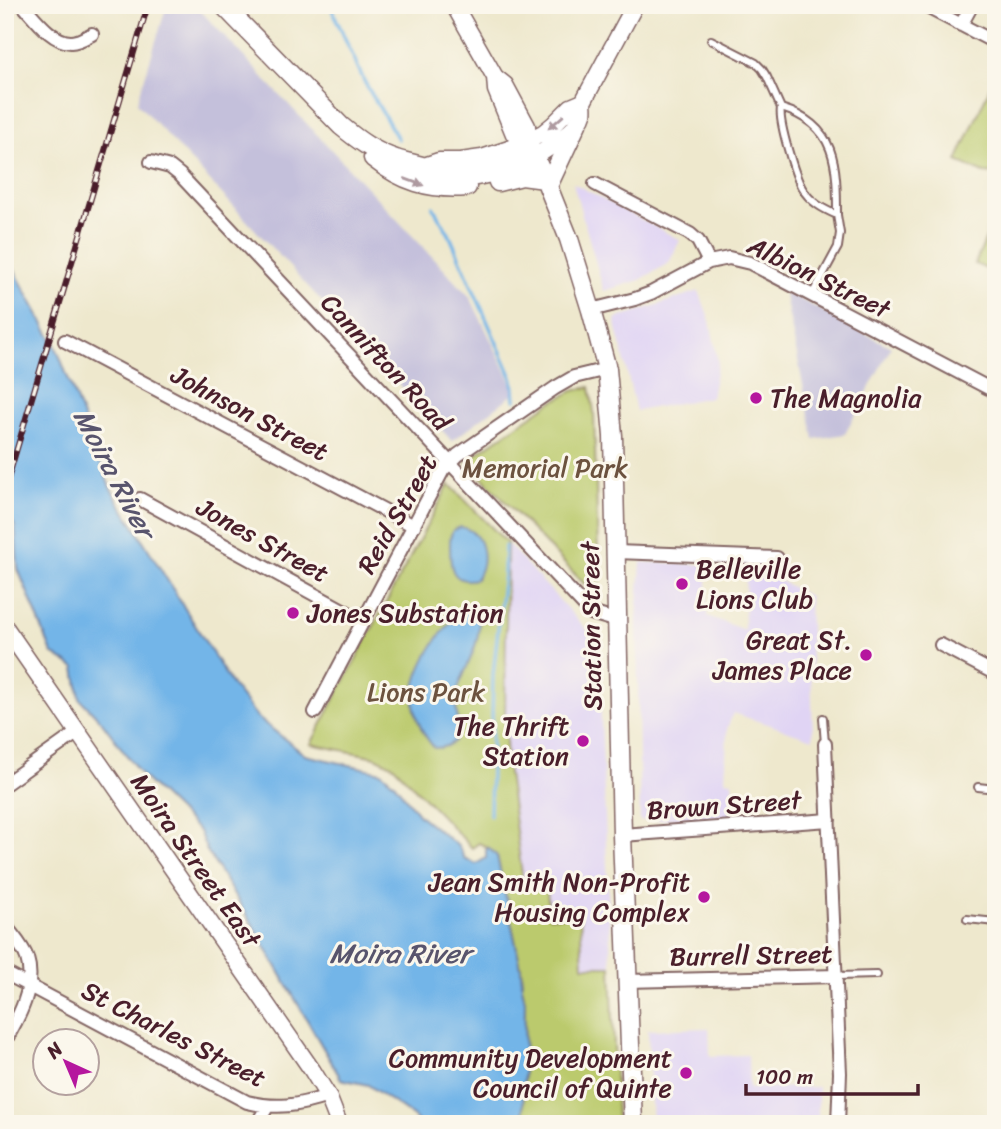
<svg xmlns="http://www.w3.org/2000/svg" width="1001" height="1129" viewBox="0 0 1001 1129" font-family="Sriracha,sans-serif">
<rect width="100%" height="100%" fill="#fbf7ec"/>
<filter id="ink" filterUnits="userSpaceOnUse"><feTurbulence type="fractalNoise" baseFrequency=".0143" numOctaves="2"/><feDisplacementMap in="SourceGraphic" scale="14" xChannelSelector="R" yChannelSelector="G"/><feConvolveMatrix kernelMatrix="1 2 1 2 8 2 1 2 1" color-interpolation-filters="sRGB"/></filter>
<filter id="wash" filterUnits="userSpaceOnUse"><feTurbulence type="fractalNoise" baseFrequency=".00686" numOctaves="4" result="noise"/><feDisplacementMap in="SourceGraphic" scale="28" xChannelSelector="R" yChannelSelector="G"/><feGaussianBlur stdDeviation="1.57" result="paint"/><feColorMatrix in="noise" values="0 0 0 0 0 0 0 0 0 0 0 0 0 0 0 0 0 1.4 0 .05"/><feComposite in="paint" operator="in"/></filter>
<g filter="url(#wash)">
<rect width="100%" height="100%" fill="#eee8cd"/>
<path fill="#e0d4f4" d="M573 183 680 240 669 263 640 280 604 291Z
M699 291 710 321 718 362 711 397 636 411 615 319Z
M507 543 598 642 611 966H583L549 917 524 890 507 766 505 715Z
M641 562 707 565V616L744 630 746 567 755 568 809 596 813 739 733 713 727 729 725 780 732 781 734 817 640 821 637 620Z
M709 1028 710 1056 748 1055 749 1088 818 1087V1124H652L648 1030Z"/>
<path fill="#c4c0db" d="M167 5H195L470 297 516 392 452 441 137 103Z
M784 291 891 347 845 434 814 439Z"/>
<path fill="#bbca6d" stroke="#82744c" stroke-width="2" d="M996 83V174L984 173 957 161 991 85Z
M996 227V273L975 264 987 236Z
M590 387 594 412 599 590 593 593 466 461 551 402 573 391Z
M449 484 507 543 505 715 507 766 524 889 547 888 549 917 580 916 583 966H611L617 1124H523L525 1001 522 987 521 968 497 856 489 848 479 843 472 848 394 766 376 757 311 744Z"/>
<path fill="#73b5e8" stroke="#5e6a8a" stroke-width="2" d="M5 253 56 347 110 487 232 685 258 718 305 755 381 772 394 783 419 815 459 847 464 858 476 864 486 858V849L489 848 497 856 521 968 522 987 525 1001 523 1124H420L414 1117 368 1085 341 1079 248 917 207 851 199 831 143 777 101 721 80 699 75 668 52 653 18 569 15 527 5 504Z
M461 527C484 532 488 561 476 579 451 585 450 566 450 547 450 540 450 536 453 530Z
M468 609H474C490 629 463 671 457 692 452 707 464 727 454 741 449 747 442 748 434 748 425 737 418 724 415 710 408 677 440 625 468 609Z"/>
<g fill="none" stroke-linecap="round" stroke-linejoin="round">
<path stroke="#73b5e8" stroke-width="3.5" d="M330 5 365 83 398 139
M433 207 449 234 513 380 515 400
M490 815 493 675 504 574 505 546"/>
</g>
</g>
<g filter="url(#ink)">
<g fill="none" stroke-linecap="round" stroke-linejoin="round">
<defs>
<path id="service" d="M711 40 756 63 762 69 767 77 781 108C778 121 795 176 802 188 810 202 823 209 837 215L840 233 838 247 812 295
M781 108C837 125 837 165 837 215
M823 718 825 744
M978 787 996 789
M967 919 996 922
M837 976 877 975"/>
<path id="minor" d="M23 5C35 18 52 42 71 42 79 42 86 37 92 34
M923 5 996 43
M961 25 972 5
M151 162 170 167 180 175 591 613 618 621
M595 184 690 234 698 241 709 262
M591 310 635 299 651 293 709 262 729 258 750 263 996 392
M65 341 414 526
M140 499 363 621
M616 552 777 558
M941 645 996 674
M315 712 443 470 458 455 555 388 574 377 607 369
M825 744 840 1073 838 1124
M5 784 78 732
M622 835 829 820
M5 925C12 935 23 946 27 958 36 986 19 1017 5 1041
M5 973 247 1102C277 1109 298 1106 328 1096
M626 981 837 976
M257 1124 267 1107"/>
<path id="tertiary" d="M454 5 495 77 505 85 527 126V141
M495 77 496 90 514 134 527 141
M527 141 543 133 554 124 571 107 583 102
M535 157C548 148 579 130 583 114 584 110 583 106 583 102L635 5
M5 627 312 1070 328 1096 339 1124"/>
<path id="secondary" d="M223 5 341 126C358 140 374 152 396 159 404 162 413 163 422 166 428 168 434 174 441 176 473 182 506 169 535 157
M373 158C402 181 429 190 467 187
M424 167 439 162H461L482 159 509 150 527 141 545 179 569 239 591 310 607 369 613 436 622 835 633 1124
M498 182 522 176 545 179
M548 186 577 124"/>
</defs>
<use href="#service" stroke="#836564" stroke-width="10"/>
<use href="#minor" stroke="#836564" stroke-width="16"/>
<use href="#tertiary" stroke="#836564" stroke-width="19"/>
<use href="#secondary" stroke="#836564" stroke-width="21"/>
<use href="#service" stroke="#fff" stroke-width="6"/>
<use href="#minor" stroke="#fff" stroke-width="12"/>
<use href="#tertiary" stroke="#fff" stroke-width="16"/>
<use href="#secondary" stroke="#fff" stroke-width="18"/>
<defs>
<path id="rail" d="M5 489 148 5"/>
</defs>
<use href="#rail" stroke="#4a1f2b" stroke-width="6"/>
<use href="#rail" stroke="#fbf7ec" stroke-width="3.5" stroke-dasharray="10" stroke-linecap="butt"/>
</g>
<defs><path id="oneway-solid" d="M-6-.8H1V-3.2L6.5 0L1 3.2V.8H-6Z" transform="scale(1.75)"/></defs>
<g fill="#ae9aa0">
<use href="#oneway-solid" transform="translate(556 122) rotate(139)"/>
<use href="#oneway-solid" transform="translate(414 182) rotate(20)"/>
</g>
</g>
<g fill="#b5179e" stroke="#fbf7ec" stroke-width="2.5">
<circle cx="756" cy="398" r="7"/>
<circle cx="682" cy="584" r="7"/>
<circle cx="293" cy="613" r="7"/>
<circle cx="866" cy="655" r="7"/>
<circle cx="583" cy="741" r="7"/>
<circle cx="704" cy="897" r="7"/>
<circle cx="686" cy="1073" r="7"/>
</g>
<g text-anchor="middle" stroke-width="6" stroke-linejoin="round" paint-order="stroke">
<g font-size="26" fill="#4a1f2b" stroke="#fbf7ec">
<text transform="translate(819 277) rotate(26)" y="9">Albion Street</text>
<text transform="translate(386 362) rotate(47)" y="9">Cannifton Road</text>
<text transform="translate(250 413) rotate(28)" y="9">Johnson Street</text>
<text transform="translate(397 514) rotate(-60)" y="9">Reid Street</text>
<text transform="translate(263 540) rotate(29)" y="9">Jones Street</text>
<text transform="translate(591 626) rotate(-91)" y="9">Station Street</text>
<text transform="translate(724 805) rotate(-4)" y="9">Brown Street</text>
<text transform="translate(196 860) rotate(55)" y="9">Moira Street East</text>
<text transform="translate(751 955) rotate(-1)" y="9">Burrell Street</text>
<text transform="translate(174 1034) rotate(27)" y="9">St Charles Street</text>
</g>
<g font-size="26" fill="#4a1f2b" stroke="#fbf7ec" text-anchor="end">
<text x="770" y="407" text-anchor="start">The Magnolia</text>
<text x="696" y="578" text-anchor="start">Belleville<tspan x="696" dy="30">Lions Club</tspan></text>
<text x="307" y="622" text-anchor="start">Jones Substation</text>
<text x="852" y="649">Great St.<tspan x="852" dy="30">James Place</tspan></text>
<text x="569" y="735">The Thrift<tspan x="569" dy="30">Station</tspan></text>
<text x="690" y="891">Jean Smith Non-Profit<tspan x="690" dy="30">Housing Complex</tspan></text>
<text x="672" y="1067">Community Development<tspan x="672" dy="30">Council of Quinte</tspan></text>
</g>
<g font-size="26" fill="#6c523f" stroke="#fbf7ec">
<text x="545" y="477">Memorial Park</text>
<text x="426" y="701">Lions Park</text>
</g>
<g font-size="28" font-style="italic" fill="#58546d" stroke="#fbf7ec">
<text transform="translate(115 473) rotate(62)" y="10">Moira River</text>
<text x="400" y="963">Moira River</text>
</g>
</g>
<rect width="1001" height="1129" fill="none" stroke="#fbf7ec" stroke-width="28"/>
<g transform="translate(66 1062) rotate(316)"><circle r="33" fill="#fbf7ec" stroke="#b4a19f" stroke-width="2"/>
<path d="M0-5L12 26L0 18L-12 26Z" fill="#b5179e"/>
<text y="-10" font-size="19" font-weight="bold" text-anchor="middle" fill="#4a1f2b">N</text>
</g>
<path d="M746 1084v10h172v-10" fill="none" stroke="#4a1f2b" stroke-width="3.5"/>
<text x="756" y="1084" font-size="21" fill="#4a1f2b" stroke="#fbf7ec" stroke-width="5" paint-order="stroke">100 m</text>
</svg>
